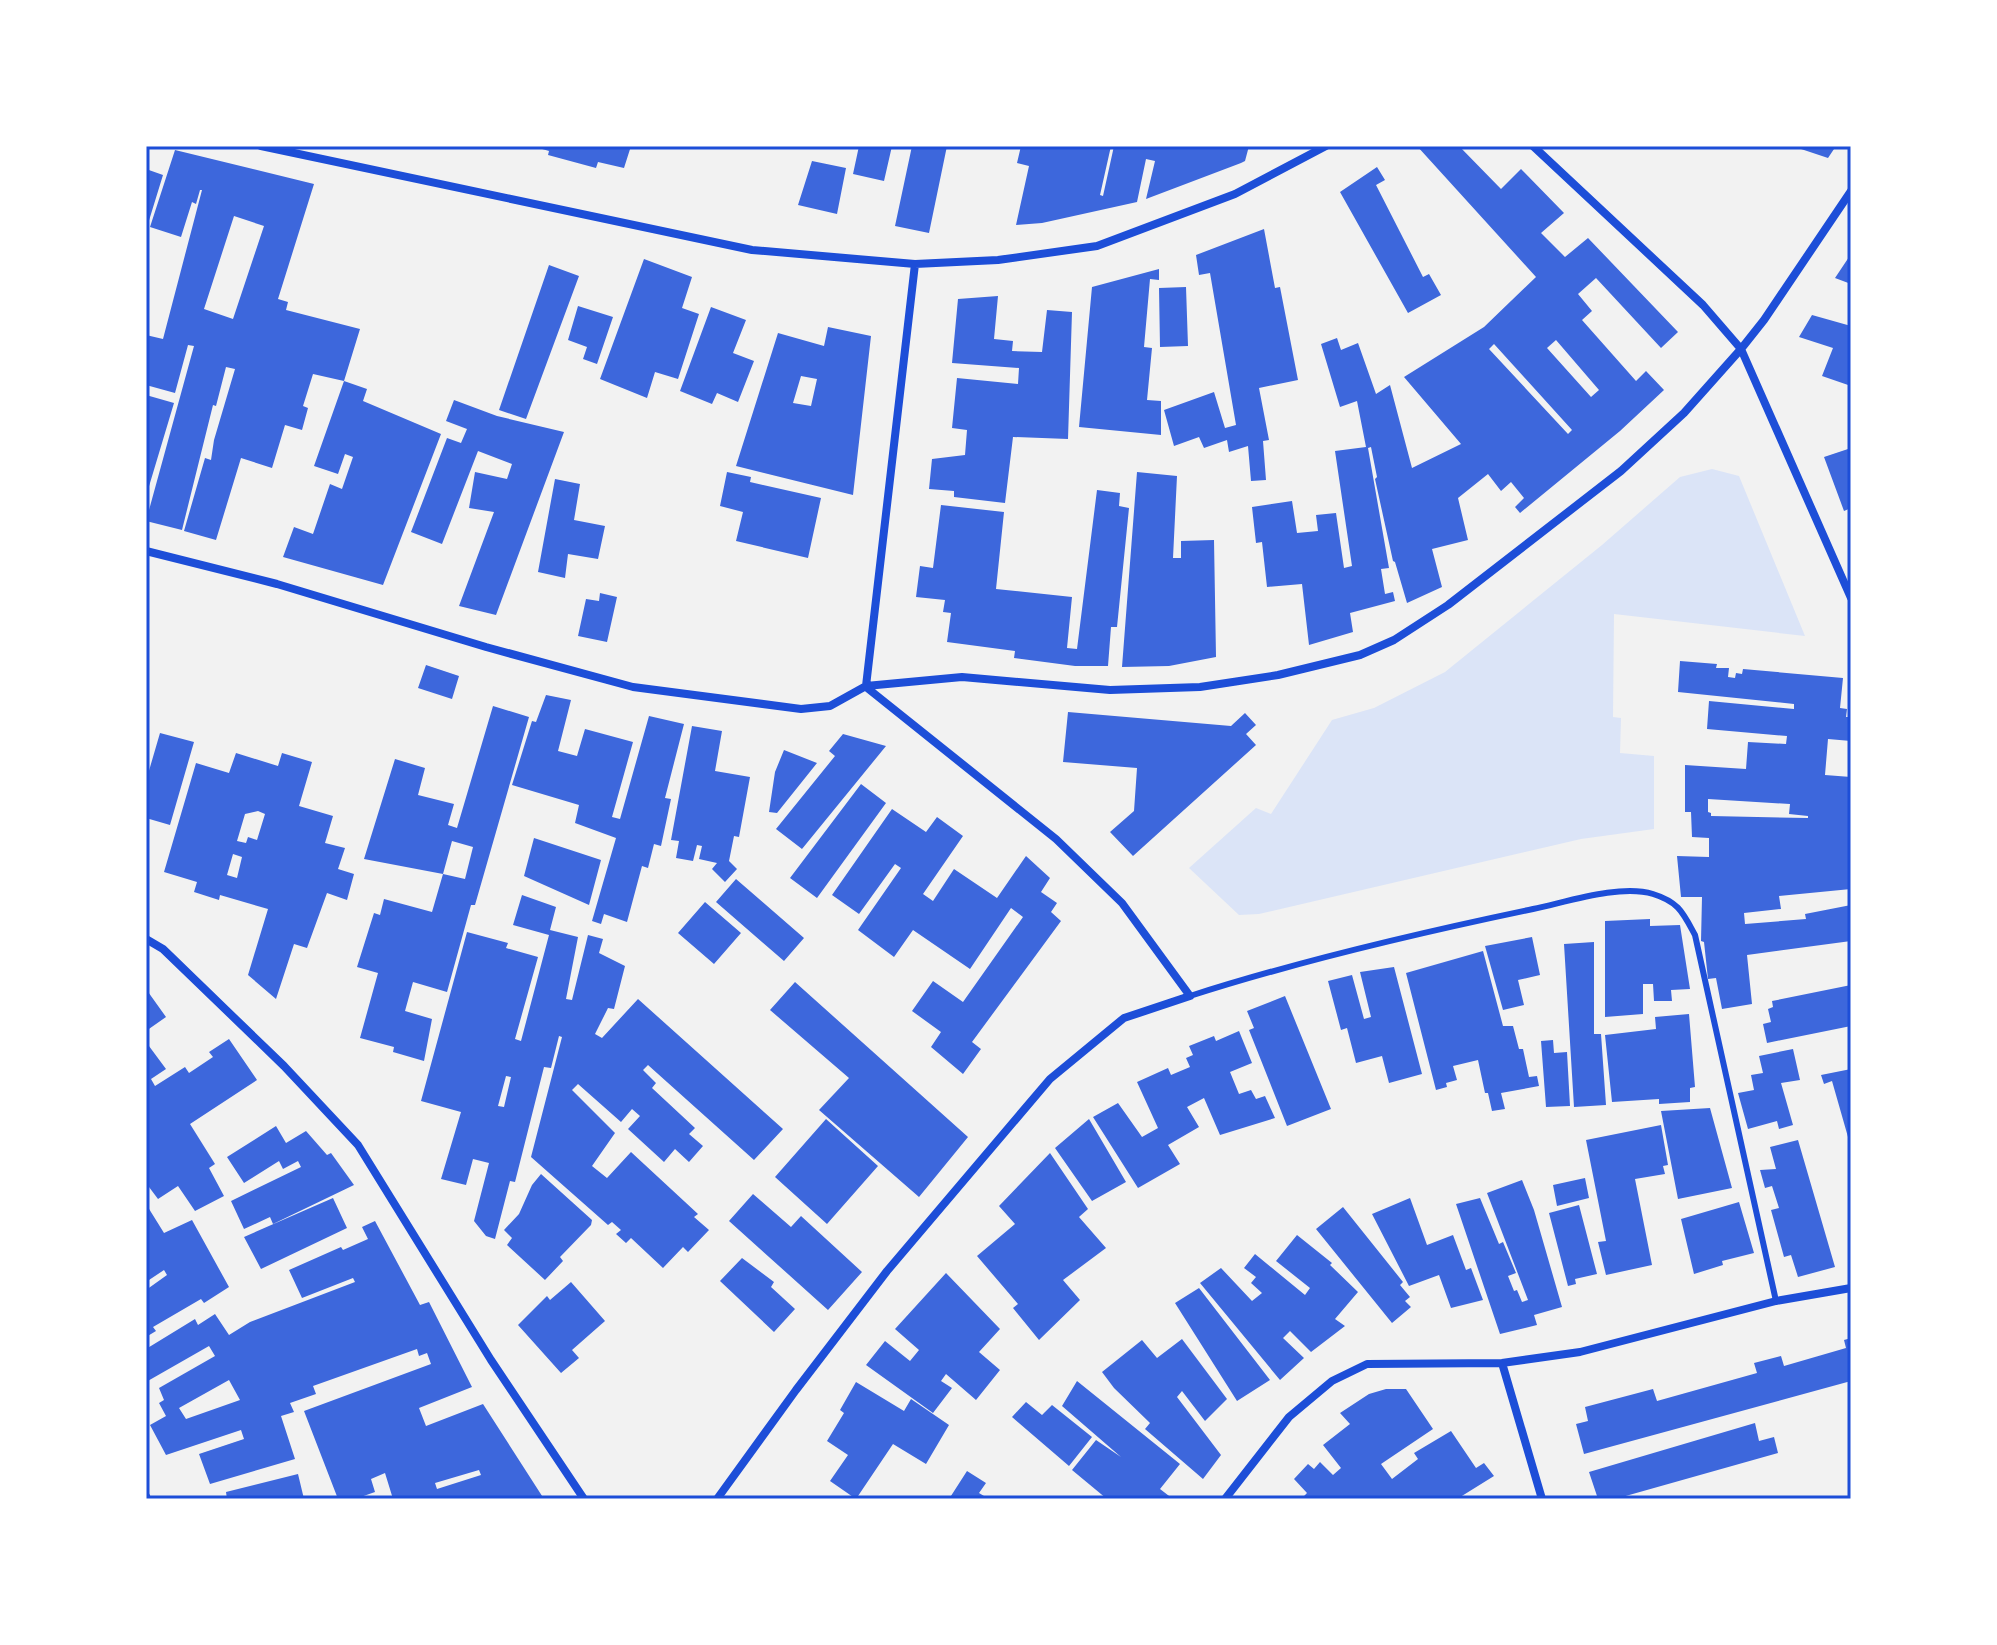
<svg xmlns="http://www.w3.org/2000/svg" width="1997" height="1645" viewBox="0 0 1997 1645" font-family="Raleway,sans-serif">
<rect width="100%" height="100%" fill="#f2f2f2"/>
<path fill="#dbe4f7" d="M1712 469 1739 476 1805 636 1614 614 1613 717 1621 718 1620 753 1654 756V829L1581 839 1259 914 1239 915 1189 868 1256 808 1271 814 1332 720 1374 708 1445 672 1602 545 1680 477Z"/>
<path fill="#3d67dc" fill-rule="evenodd" d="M532 146H631L624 168 598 162 596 168 548 155 549 151Z
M859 146H892L884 181 853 174Z
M912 146H947L929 233 895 226Z
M1021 146H1111L1100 195 1103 196 1114 146H1249L1245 161 1241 163 1146 199 1155 161 1146 159 1137 202 1042 223 1016 225 1029 166 1017 163Z
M1417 146H1459L1501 189 1521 169 1564 213 1541 233 1565 257 1588 238 1678 332 1661 348 1596 278 1578 294 1592 311 1582 320 1636 381 1646 371 1664 390 1620 431 1520 513 1515 507 1524 498 1511 482 1501 491 1488 474 1458 498 1468 540 1432 549 1442 587 1407 603 1395 562 1393 561 1375 479 1377 477 1371 447 1368 448 1389 568 1381 569 1385 594 1393 592 1395 601 1350 613 1353 632 1309 645 1302 584 1267 587 1262 542 1256 543 1252 507 1292 501 1297 533 1318 531 1316 515 1336 513 1344 568 1352 566 1335 451 1366 447 1357 401 1340 407 1321 344 1337 338 1341 350 1358 343 1376 394 1390 385 1412 468 1461 444 1404 377 1484 327 1536 277ZM1556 340 1599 390 1591 397 1547 348ZM1494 344 1572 430 1568 434 1489 349Z
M1792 146H1836L1828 158Z
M175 150 314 184 278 299 288 302 286 310 360 329 344 381 313 374 303 406 308 408 302 430 285 425 272 468 241 458 216 540 184 531 205 458 211 460 214 440 235 369 226 367 216 406 213 405 182 530 146 521 194 346 188 345 175 393 146 385V335L163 339 202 190H200L196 204 192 202 181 237 150 227ZM234 216 264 226 233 319 204 309Z
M812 161 846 168 837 214 798 205Z
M1377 167 1385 180 1376 185 1423 277 1429 274 1441 295 1408 313 1340 192Z
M146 169 163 175 147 227H146Z
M1264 229 1275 288 1280 287 1298 380 1259 388 1269 440 1263 441 1266 480 1251 481 1248 446 1229 452 1227 440 1204 448 1199 437 1174 446 1164 410 1214 392 1225 428 1236 425 1210 273 1199 275 1196 255Z
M1851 254V284L1835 278Z
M644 259 692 277 682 308 699 314 678 379 655 372 647 398 600 379Z
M549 265 579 276 526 419 499 410Z
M1159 269V280L1150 279 1144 347 1152 348 1147 400 1161 401V435L1079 427 1092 287Z
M1186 287 1188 346 1160 347 1159 288Z
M998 296 994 339 1013 341 1012 351 1042 352 1047 310 1072 312 1068 439 1013 437 1005 503 954 497V491L929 489 932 459 965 455 967 430 952 428 957 378 1018 384 1019 368 952 363 958 299Z
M578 306 613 317 597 364 583 359 587 347 568 340Z
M711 307 746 320 733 353 754 361 738 402 717 393 712 404 680 391Z
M1812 315 1851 326V386L1822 376 1833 348 1799 337Z
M828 327 871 336 853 495 736 466 778 333 824 346ZM801 376 817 379 811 406 793 403Z
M344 381 367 389 363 401 441 434 383 585 283 557 294 527 313 534 330 484 342 489 353 457 345 454 338 474 314 466Z
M146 395 174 403 147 493H146Z
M454 400 497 416 564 432 496 615 459 606 494 512 469 508 475 472 507 479 512 464 478 451 442 544 411 532 447 438 461 443 467 429 446 421Z
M1851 448V508L1844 511 1824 457Z
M727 472 751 477 750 482 821 498 808 558 736 541 743 512 720 506Z
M1137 472 1177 476 1173 558H1181V541L1214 540 1216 657 1169 666 1122 667Z
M555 479 580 484 574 520 605 526 598 559 568 554 565 578 538 572Z
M1097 490 1120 493 1119 506 1129 508 1117 627H1111L1108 666H1075L1014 658 1015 651 947 642 951 613 943 612 945 600 916 597 920 566 933 568 941 505 1004 512 996 589 1072 597 1067 648 1077 649Z
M600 593 617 597 607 642 578 636 586 599 599 601Z
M1680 661 1717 664 1716 668H1729L1728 677 1735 678 1736 673 1742 674 1743 669 1843 678 1840 708 1847 709 1846 717H1851V741L1828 739 1825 775 1851 777V889L1779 896 1781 909 1744 913 1745 924 1806 919 1805 914 1851 905V941L1747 955 1752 1004 1722 1009 1716 978 1708 979 1704 942 1701 941 1702 897H1681L1677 856 1709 857V838L1692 837 1691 812H1685V765L1746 769 1748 742 1786 744 1787 736 1707 729 1709 701 1794 709V704L1678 692ZM1708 799 1790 804 1789 814 1808 816V818L1711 816V813L1708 812Z
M426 665 459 676 452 699 418 688Z
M546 695 571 700 558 751 577 756 585 729 633 742 612 817 620 819 649 716 684 724 665 798 671 799 661 846 654 844 648 868 642 866 627 922 604 914 601 924 592 921 616 838 575 823 579 805 512 785 532 721 536 722Z
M493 706 529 717 475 905H471L447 992 413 982 405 1011 432 1019 424 1061 393 1052 394 1047 360 1038 378 973 357 967 374 913 380 915 384 899 432 912 443 874 364 859 395 759 425 768 418 795 454 804 448 825 457 828ZM452 841 473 847 465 879 443 874Z
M1068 712 1231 726 1245 713 1256 725 1246 734 1256 745 1133 856 1110 832 1134 811 1137 768 1063 762Z
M692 726 722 731 715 771 750 777 739 837 734 836 729 861 737 869 725 882 712 869 717 863 699 859 702 846 697 845 693 861 676 858 679 841 671 840Z
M160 733 194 742 170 825 146 818V781Z
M843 734 886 746 802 849 776 829 835 756 829 751Z
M784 750 817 763 777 813 769 812 775 772Z
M236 753 278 766 282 753 312 762 299 806 333 816 325 843 345 848 338 869 354 874 347 900 327 893 307 948 294 944 276 999 248 975 268 909 220 895 219 900 194 892 197 882 164 872 196 763 229 773ZM258 811 265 814 257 840 248 837 246 843 237 841 245 814ZM233 854 242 857 237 878 227 875Z
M861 784 886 803 817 898 790 878Z
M892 809 926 832 937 817 963 836 923 894 933 901 954 869 997 898 1026 856 1050 878 1041 892 1057 903 1051 912 1061 921 972 1042 981 1049 963 1074 931 1047 941 1032 912 1011 933 981 963 1002 1023 917 1011 908 970 969 913 930 894 957 858 930 901 868 895 864 859 914 832 895Z
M534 838 601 860 589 905 524 876Z
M736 879 804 938 784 961 716 902Z
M522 895 556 907 550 930 578 937 566 999 572 1000 588 935 603 939 599 953 625 966 614 1009 608 1008 595 1034 602 1038 638 999 783 1129 754 1160 648 1065 643 1070 656 1083 652 1088 695 1128 689 1134 703 1146 689 1162 675 1149 664 1162 628 1129 640 1116 632 1109 621 1122 578 1084 572 1090 615 1133 592 1166 607 1178 631 1152 698 1214 694 1217 709 1230 688 1252 683 1247 663 1268 631 1238 626 1243 616 1234 621 1230 612 1222 608 1225 531 1157 562 1037 559 1036 551 1068 544 1067 515 1182 510 1181 495 1239 486 1236 474 1221 489 1163 473 1159 466 1185 441 1179 461 1112 421 1101 467 932 508 943 506 948 538 957 515 1039 521 1041 549 935 513 925ZM506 1076 511 1077 504 1107 498 1106Z
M705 902 741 933 714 964 678 933Z
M1650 919V926L1680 925 1690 989 1671 990 1672 1001H1654L1653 984H1643V1014L1605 1017V921Z
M1532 937 1540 975 1518 980 1524 1005 1503 1010 1485 946Z
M1594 942V1034H1601L1606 1105 1574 1107 1564 944Z
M1483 951 1503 1026H1513L1519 1049H1523L1529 1077 1537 1076 1539 1086 1501 1093 1505 1109 1492 1111 1488 1093H1485L1478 1060 1453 1066 1457 1080 1446 1083 1447 1087 1436 1090 1406 973Z
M1394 967 1422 1074 1389 1083 1382 1056 1356 1063 1347 1028 1341 1030 1328 981 1352 975 1364 1019 1371 1017 1360 972Z
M795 982 968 1137 919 1197 819 1110 849 1078 770 1010Z
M1851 985V1026L1767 1043 1763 1024 1771 1022 1768 1009 1773 1007 1772 1001Z
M146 989 166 1017 146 1031Z
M1285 996 1331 1109 1287 1126 1249 1030 1254 1028 1247 1011Z
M1689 1014 1695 1087 1690 1088V1102L1659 1104V1099L1612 1102 1605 1035 1656 1029 1655 1017Z
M1239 1031 1252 1063 1230 1072 1239 1094 1251 1090 1256 1099 1265 1096 1275 1118 1220 1135 1204 1098 1187 1107 1199 1127 1168 1145 1180 1164 1138 1188 1093 1117 1118 1103 1142 1137 1158 1128 1137 1082 1168 1068 1171 1075 1190 1067 1186 1058 1193 1055 1189 1046 1214 1036 1216 1041Z
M229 1039 257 1080 190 1124 215 1164 209 1168 224 1196 195 1211 178 1186 158 1199 146 1183V1042L166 1069 151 1079 155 1086 185 1067 189 1073 213 1057 209 1052Z
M1553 1040 1554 1053 1567 1052 1570 1106 1546 1107 1541 1041Z
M1793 1049 1800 1080 1781 1083 1793 1125 1779 1129 1777 1121 1748 1129 1738 1093 1754 1090 1751 1075 1763 1073 1759 1056Z
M1851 1069V1144H1850L1832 1081 1824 1084 1821 1075Z
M1710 1108 1732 1188 1678 1199 1661 1111Z
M826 1119 878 1166 827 1224 775 1177Z
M1089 1119 1126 1182 1092 1201 1055 1148Z
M1661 1125 1668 1165 1663 1166 1665 1174 1635 1179 1652 1265 1606 1275 1598 1242 1606 1241 1586 1140Z
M276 1126 286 1143 306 1131 327 1155 331 1153 354 1185 273 1224 270 1217 244 1229 231 1201 301 1167 298 1161 283 1169 279 1161 244 1183 227 1157Z
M1798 1140 1835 1267 1798 1277 1791 1255 1784 1257 1771 1210 1779 1208 1772 1186 1765 1188 1760 1170 1776 1169 1770 1147Z
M1050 1153 1088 1209 1079 1217 1106 1248 1063 1280 1080 1300 1039 1340 1013 1308 1018 1304 977 1256 1015 1224 999 1206Z
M541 1174 592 1220 591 1225 560 1257 563 1261 545 1280 507 1245 512 1238 504 1230 519 1214 532 1185Z
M1585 1178 1589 1198 1557 1206 1553 1185Z
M1522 1180 1534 1210 1562 1307 1534 1315 1537 1325 1500 1334 1456 1204 1480 1198 1499 1244 1503 1242 1516 1273 1508 1276 1514 1291 1517 1290 1522 1302 1528 1300 1487 1193Z
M753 1194 791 1227 801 1216 862 1272 828 1310 729 1221Z
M333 1198 347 1228 261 1269 244 1237Z
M1410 1198 1427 1245 1453 1235 1466 1270 1471 1268 1483 1300 1451 1308 1439 1275 1409 1286 1372 1214Z
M1739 1202 1754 1253 1722 1261 1723 1265 1694 1274 1681 1219Z
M146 1204 164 1233 192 1220 229 1287 204 1303 201 1299 153 1327 156 1331 146 1337V1290L167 1275 164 1270 146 1282Z
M1579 1205 1597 1274 1575 1279 1576 1284 1568 1286 1549 1213Z
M1343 1207 1403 1282 1400 1285 1410 1297 1405 1301 1411 1307 1392 1323 1316 1229Z
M375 1221 420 1305 429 1302 472 1387 419 1408 426 1426 483 1404 544 1499H410L409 1497 393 1499 385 1473 371 1479 375 1492 355 1499H338L304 1411 431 1364 427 1353 419 1356 417 1349 313 1386 316 1394 290 1403 294 1412 281 1416 295 1459 210 1484 199 1454 244 1439 241 1430 166 1455 150 1425 166 1416 159 1403 164 1400 159 1388 215 1356 209 1346 146 1382V1349L195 1319 198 1325 215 1314 229 1335 250 1322 355 1282 353 1278 302 1298 289 1270 341 1247 343 1250 368 1239 362 1227ZM229 1380 240 1400 186 1419 179 1408ZM479 1470 481 1475 437 1489 435 1483Z
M1297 1235 1332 1263 1330 1265 1358 1292 1335 1319 1345 1326 1311 1352 1290 1331 1283 1338 1304 1358 1280 1380 1200 1283 1221 1268 1252 1301 1262 1293 1251 1283 1256 1277 1244 1268 1255 1254 1305 1295 1310 1288 1276 1261Z
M742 1258 774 1282 771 1287 795 1309 774 1332 720 1281Z
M946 1273 1000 1329 979 1352 1000 1370 976 1400 946 1374 941 1381 952 1388 933 1413 866 1365 885 1341 910 1361 919 1350 895 1329Z
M571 1282 605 1321 572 1350 579 1358 561 1373 518 1325 547 1296 550 1300Z
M1199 1288 1270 1380 1237 1401 1175 1303Z
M1851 1338V1381L1584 1454 1576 1424 1588 1421 1585 1407 1653 1389 1657 1401 1757 1373 1754 1363 1781 1356 1784 1366 1846 1348 1844 1340Z
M1182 1339 1227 1399 1205 1421 1182 1391 1177 1397 1221 1455 1203 1479 1145 1429 1150 1423 1114 1388 1102 1372 1142 1340 1157 1358Z
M1077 1381 1180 1464 1160 1489 1173 1499H1107L1072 1470 1096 1440 1121 1457 1062 1406Z
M856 1382 904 1411 911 1399 949 1425 926 1464 893 1444 856 1499 830 1481 848 1455 827 1441 844 1413 840 1410Z
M1386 1389H1406L1433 1429 1381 1464 1392 1479 1418 1459 1414 1453 1451 1431 1476 1468 1484 1463 1494 1476 1457 1499H1301L1307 1493 1294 1479 1308 1464 1314 1469 1320 1462 1333 1475 1341 1468 1323 1445 1350 1424 1340 1413 1369 1394Z
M1026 1402 1042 1415 1052 1405 1092 1437 1069 1466 1012 1417Z
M1755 1423 1759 1441 1774 1437 1778 1453 1615 1499H1598L1589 1472Z
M967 1471 986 1483 979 1493 989 1499H949Z
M298 1474 304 1499H227L226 1492Z"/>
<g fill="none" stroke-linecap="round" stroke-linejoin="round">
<path stroke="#1d4ed8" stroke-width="6" d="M1190 996C1302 960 1418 933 1533 909 1567 902 1620 884 1653 894 1679 902 1683 913 1695 935L1776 1301"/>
<path stroke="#1d4ed8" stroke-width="8" d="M261 146 752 250 915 264 998 260 1097 246 1235 194 1326 146
M1533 146 1703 305 1741 349 1851 598
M146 551 277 584 486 647 633 687 801 709 830 706 866 686 962 677 1110 690 1200 687 1278 675 1360 655 1394 640 1448 605 1621 471 1684 413 1741 349 1764 320 1851 191
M866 686 915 264
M146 939 163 949 284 1066 358 1145 491 1360 584 1499
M1502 1363 1542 1499
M146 1496 147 1499
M717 1499 796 1390 887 1271 1050 1079 1124 1018 1190 996 1122 903 1056 839 866 687
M1225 1499 1289 1417 1332 1381 1367 1364 1502 1363 1580 1352 1776 1301 1851 1288"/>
</g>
<rect width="1997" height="1645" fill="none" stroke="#ffffff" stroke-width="296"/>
<rect x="148" y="148" width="1701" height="1349" fill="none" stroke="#1d4ed8" stroke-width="3"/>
</svg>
